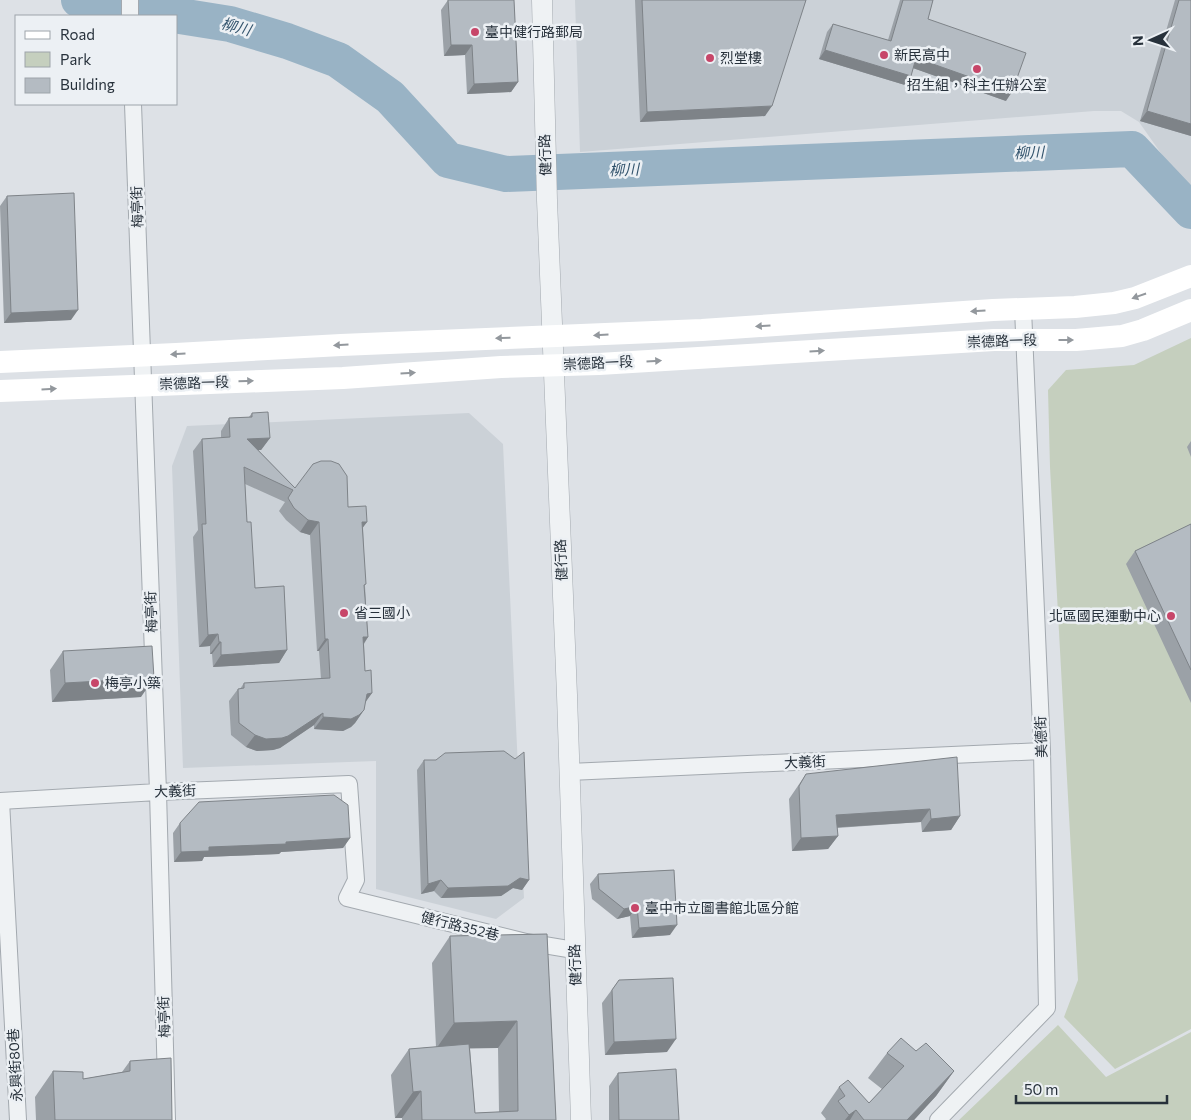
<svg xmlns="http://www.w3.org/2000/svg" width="1191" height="1120" viewBox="0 0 1191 1120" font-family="Commissioner,'Noto Sans TC',sans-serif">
<rect width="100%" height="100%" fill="#dde1e6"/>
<path fill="#cbd1d7" d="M575 0H1191V196L1139 122 1121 111H1094L580 152Z
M469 413 503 444 524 898 496 919 376 889V761L183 768 172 466 187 426Z"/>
<path fill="#c5cfbe" d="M1191 338V1029L1115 1069 1064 1017 1078 980 1050 467 1048 390 1066 370 1134 365Z
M1058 1025 1106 1077 1191 1032V1120H959Z"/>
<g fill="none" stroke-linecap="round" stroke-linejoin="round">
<path stroke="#99b3c5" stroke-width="36" d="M79 0 230 24 287 41 338 60 390 97 448 160 506 174 1132 149 1191 211"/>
<defs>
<path id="minor" d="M130 0V16
M133 104 158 792 167 1120
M569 772 1042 751
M0 801 158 792 349 784 356 880 347 898 526 942 574 950
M1 801 18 1120
M938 1120 1047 1008 1042 751 1023 309"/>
<path id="tertiary" d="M542 0 547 200 567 695 581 1120"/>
</defs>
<use href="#minor" stroke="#a3a9af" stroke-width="18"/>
<use href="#tertiary" stroke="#a3a9af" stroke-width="21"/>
<use href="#minor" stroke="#eff2f4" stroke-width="16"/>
<use href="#tertiary" stroke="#eff2f4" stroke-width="20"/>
<path stroke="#fff" stroke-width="22" d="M0 362 176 354 341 345 702 330 993 310 1075 307 1114 303 1135 298 1191 276
M0 391 343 378 501 367 599 364 994 340H1076L1122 336 1143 330 1191 310"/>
</g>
<path fill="#9ba1a7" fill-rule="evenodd" d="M448 0H514L518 82 511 92 467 94 465 55 444 56 441 10Z
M635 0H806L765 116 640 122Z
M900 0H933L928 19 1006 101 913 68 905 85 819 59 827 32 833 24 888 40Z
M1175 0H1191V136L1140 121Z
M7 196 71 320 4 323 0 206Z
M252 413 270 438 261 450H258L295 488 348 507 367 522 363 527 365 586 368 637 364 644 365 671 372 693 365 703 364 710 355 723 351 727 343 731 314 729V725L280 748 273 750 257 751 246 747 231 735 229 701 238 689H240L244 683 321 679 319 651H317L310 535 300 532 286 520 279 511 285 502 245 484 247 522 255 588 287 650 279 663 213 667 212 654H210V646L199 647 193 537 198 530 193 451 202 439 221 438V431L229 418 249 417Z
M1191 441V457L1187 447Z
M1191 524V703L1126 564 1135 551Z
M63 651 141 697 52 702 50 670Z
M424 760 529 880 522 890 513 888 501 896 441 898 434 891 421 894 417 770Z
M806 774 960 816 951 830 922 832 921 822 837 828 838 836 828 849 792 851 789 799Z
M180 823 350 838 343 848 281 852 279 854 204 857 202 861 174 862 173 833Z
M674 870 670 935 632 938 630 916 617 919 592 899 590 884 598 874Z
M547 934 556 1120H402V1118H395L391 1075 409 1049 436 1047 432 963 450 936ZM470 1048H498L499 1112 475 1113Z
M619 980 667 1052 605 1055 602 1003Z
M916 1051 954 1071 936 1096 914 1120H825L826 1119 821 1113 839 1087 869 1103 882 1089 868 1078 887 1053Z
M130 1061 172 1120H36L35 1097 53 1071 83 1079 122 1072Z
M618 1073 679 1120H609V1086Z"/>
<path fill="#7e8388" d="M451 45H472L465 55 444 56Z
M825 50 911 76 905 85 819 59Z
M916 58 1012 92 1006 101 910 67Z
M518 82 511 92 467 94 474 84Z
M772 106 765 116 640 122 647 112Z
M1147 111 1191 124V136L1140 121Z
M78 310 71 320 4 323 11 313Z
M270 438 261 450 239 451 247 439Z
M308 520 319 522 310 535 300 532Z
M362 522H367L358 534Z
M218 634 210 646 199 647 208 635Z
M363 637H368L360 649Z
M325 639H328L319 651H317Z
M219 642H221L212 654H210Z
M287 650 279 663 213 667 221 655Z
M154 678 141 697 52 702 65 683Z
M372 693 363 705 367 694Z
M364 710 355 723 351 727 343 731 314 729 323 717Z
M323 713 314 725 280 748 273 750 257 751 246 747 255 735Z
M930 809 921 822 827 828 836 815Z
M960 816 951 830 922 832 931 819Z
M838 836 828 849 792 851 801 838Z
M350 838 343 848 281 852 279 854 204 857 202 861 174 862 181 852 209 847 286 842Z
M520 878 529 880 522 890 513 888 501 896 441 898 448 888Z
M441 880 434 891 421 894 428 884Z
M637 906 630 916 617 919 624 909Z
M677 925 670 935 632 938 639 928Z
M517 1021 498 1048 436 1049 454 1023Z
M676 1039 667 1052 605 1055 614 1042Z
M954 1071 936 1096 914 1120H907Z
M421 1091 402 1118H395L413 1092Z
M856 1110 850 1120H845L849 1115Z"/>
<path fill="#b4bbc2" stroke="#7e8388" d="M448 0H514L518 82 474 84 472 45H451Z
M642 0H806L772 106 647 112Z
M903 0H933L928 19 1026 53 1012 92 916 58 911 76 825 50 833 24 891 41Z
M1179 0H1191V124L1147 111Z
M74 193 78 310 11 313 7 196Z
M268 412 270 438 247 439 295 488 313 464 321 461H331L339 464 347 476 348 507 366 506 367 522H362L366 584 364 585 368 637H363L365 671 371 670 372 693 367 694 364 710 359 715 351 719 323 717V713L288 736 282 738 266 739 255 735 239 723 238 689 244 688V683L330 678 328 639H325L319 522 308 520 294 508 288 498 293 490 244 467 247 522H251L255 588 284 586 287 650 221 655V642H219L218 634 208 635 202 524H206L202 439 230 437 229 418 252 417V413Z
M1191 524V670L1135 551Z
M152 646 154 678 65 683 63 651Z
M504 751 515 759 524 752 529 880 520 878 508 886 448 888 441 880 428 884 424 760H436L445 753Z
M957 757 960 816 931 819 930 809 836 815 838 836 801 838 799 786 806 774Z
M334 795 348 805 350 838 286 842V844L209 847V851L181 852 180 823 199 802Z
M674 870 677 925 639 928 637 906 624 909 599 889 598 874Z
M547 934 556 1120H422L421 1091 413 1092 409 1049 469 1044 475 1113 518 1111 517 1021 454 1023 450 936Z
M673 978 676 1039 614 1042 612 990 619 980Z
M901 1038 916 1051 926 1043 954 1071 907 1120H864L856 1110 849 1115 838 1101 845 1096 839 1087 848 1080 869 1103 904 1066 887 1053Z
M171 1058 172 1120H55L53 1071 83 1072V1079L130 1071V1061Z
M676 1069 679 1120H619L618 1073Z"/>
<defs><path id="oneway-solid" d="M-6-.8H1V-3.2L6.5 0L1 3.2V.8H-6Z" transform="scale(1.25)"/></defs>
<g fill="#93989d">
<use href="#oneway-solid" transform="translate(1139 296) rotate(161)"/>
<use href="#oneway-solid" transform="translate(978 311) rotate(176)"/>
<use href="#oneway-solid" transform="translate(763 326) rotate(176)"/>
<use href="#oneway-solid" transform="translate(601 335) rotate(177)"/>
<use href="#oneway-solid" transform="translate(503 338) rotate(178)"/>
<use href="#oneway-solid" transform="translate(1066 340)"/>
<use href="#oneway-solid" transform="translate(341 345) rotate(177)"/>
<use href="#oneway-solid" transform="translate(817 351) rotate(-3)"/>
<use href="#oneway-solid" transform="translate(178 354) rotate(177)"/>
<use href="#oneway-solid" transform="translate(654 361) rotate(-3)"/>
<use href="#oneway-solid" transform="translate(408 373) rotate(-4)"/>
<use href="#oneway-solid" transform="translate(246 381) rotate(-2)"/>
<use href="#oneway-solid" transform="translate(49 389) rotate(-3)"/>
</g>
<g fill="#c74669" stroke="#ecf0f4" stroke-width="2">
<circle cx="475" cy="32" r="5"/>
<circle cx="884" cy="55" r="5"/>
<circle cx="710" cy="58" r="5"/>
<circle cx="977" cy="69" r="5"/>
<circle cx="344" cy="613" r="5"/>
<circle cx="1171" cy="616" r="5"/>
<circle cx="95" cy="683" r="5"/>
<circle cx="635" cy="908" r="5"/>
</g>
<g text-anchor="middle" stroke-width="5" stroke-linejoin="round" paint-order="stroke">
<g font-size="14" fill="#27313b" stroke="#ecf0f4" text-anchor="start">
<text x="485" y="37">臺中健行路郵局</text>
<text x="894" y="60">新民高中</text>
<text x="720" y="63">烈堂樓</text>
<text x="977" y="90" text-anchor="middle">招生組，科主任辦公室</text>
<text x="354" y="618">省三國小</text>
<text x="1161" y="621" text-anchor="end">北區國民運動中心</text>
<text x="105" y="688">梅亭小築</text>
<text x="645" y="913">臺中市立圖書館北區分館</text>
</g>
<g font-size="14" fill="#27313b" stroke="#ecf0f4">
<text transform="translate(545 155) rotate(-92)" y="5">健行路</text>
<text transform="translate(137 207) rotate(-92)" y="5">梅亭街</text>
<text transform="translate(1002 341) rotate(-2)" y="5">崇德路一段</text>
<text transform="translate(598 363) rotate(-3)" y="5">崇德路一段</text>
<text transform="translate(194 383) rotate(-2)" y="5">崇德路一段</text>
<text transform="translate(561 560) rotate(-93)" y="5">健行路</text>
<text transform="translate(151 612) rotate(-92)" y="5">梅亭街</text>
<text transform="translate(1041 737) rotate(-92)" y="5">美德街</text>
<text transform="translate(805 762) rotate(-3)" y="5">大義街</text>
<text transform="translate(175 791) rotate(-2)" y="5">大義街</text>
<text transform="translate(460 926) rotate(14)" y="5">健行路352巷</text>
<text transform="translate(575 965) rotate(-92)" y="5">健行路</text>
<text transform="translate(164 1017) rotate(-92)" y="5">梅亭街</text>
<text transform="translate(15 1065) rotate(-93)" y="5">永興街80巷</text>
</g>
<g font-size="15" font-style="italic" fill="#33546d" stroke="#ecf0f4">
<text transform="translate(236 27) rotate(15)" y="5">柳川</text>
<text transform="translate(1029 153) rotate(-2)" y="5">柳川</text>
<text transform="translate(624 170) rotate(-2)" y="5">柳川</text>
</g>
</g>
<rect x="15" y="15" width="162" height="90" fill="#ecf0f4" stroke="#9da4aa"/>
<rect x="25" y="31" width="25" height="8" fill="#ffffff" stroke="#9da4aa"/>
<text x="60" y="40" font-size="15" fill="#27313b">Road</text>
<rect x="25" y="52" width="25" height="15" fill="#c5cfbe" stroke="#9da4aa"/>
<text x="60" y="65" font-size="15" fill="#27313b">Park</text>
<rect x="25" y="78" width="25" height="15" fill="#b4bbc2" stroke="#9da4aa"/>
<text x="60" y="90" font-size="15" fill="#27313b">Building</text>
<g transform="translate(1151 40) rotate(267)" stroke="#ecf0f4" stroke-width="4" paint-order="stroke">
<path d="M0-4L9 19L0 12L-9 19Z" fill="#27313b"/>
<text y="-8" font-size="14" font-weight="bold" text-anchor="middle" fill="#27313b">N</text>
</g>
<path d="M1016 1095v8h151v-8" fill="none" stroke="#27313b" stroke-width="2.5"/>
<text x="1024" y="1095" font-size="15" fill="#27313b" stroke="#ecf0f4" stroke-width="4" paint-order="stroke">50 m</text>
</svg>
